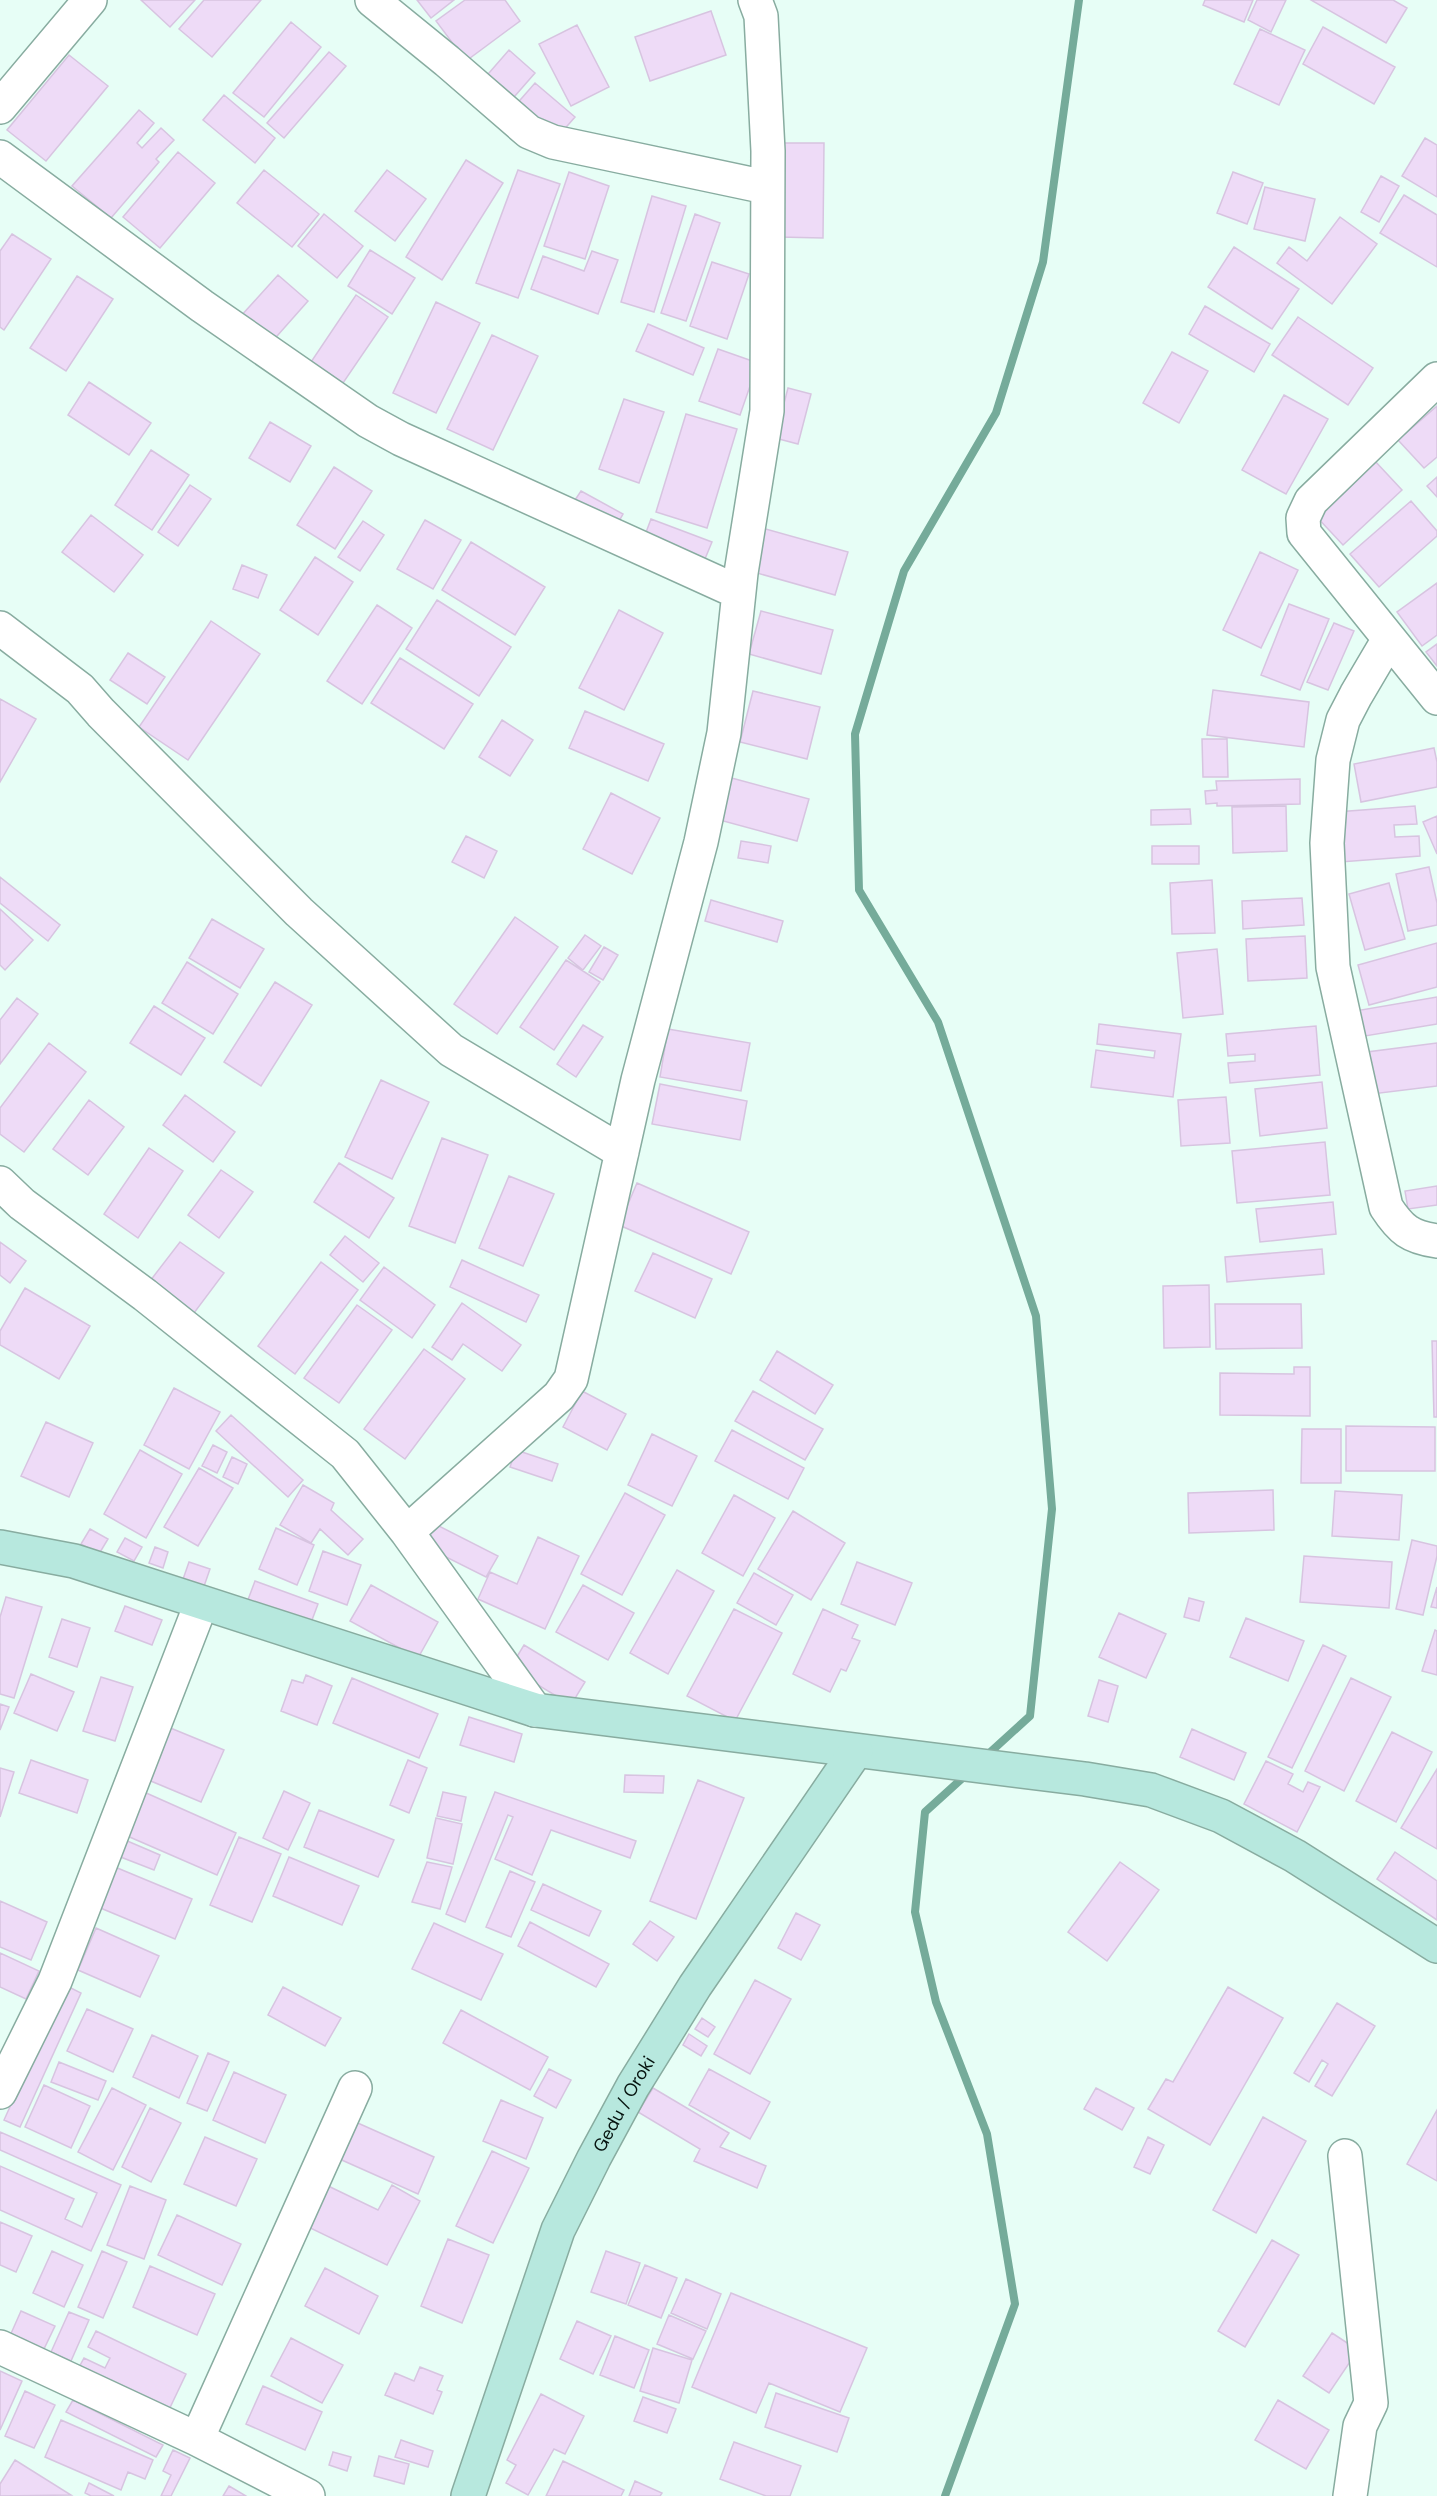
<svg xmlns="http://www.w3.org/2000/svg" width="1437" height="2496" viewBox="0 0 1437 2496" font-family="'DM Sans',sans-serif">
<rect width="100%" height="100%" fill="#e7fef6"/>
<g fill="none" stroke-linecap="round" stroke-linejoin="round">
<path stroke="#75ab9a" stroke-width="8" d="M985 1757 1030 1716 1052 1509 1036 1316 938 1022 859 890 855 734 904 571 996 413 1043 262 1079 0
M945 2496 1015 2304 987 2134 936 2002 915 1912 925 1812 967 1774"/>
</g>
<path fill="#eedbf7" stroke="#d7c4e0" stroke-width="1.5" d="M141 0H195L170 27Z
M204 0H261L212 57 179 29Z
M417 0H454L431 18Z
M465 0H505L520 21 466 61 436 21Z
M1205 0H1253L1244 22 1203 5Z
M1257 0H1286L1271 32 1248 20Z
M1311 0H1393L1407 8 1386 43Z
M711 11 726 55 650 81 635 37Z
M291 22 321 47 264 117 233 93Z
M577 25 609 87 571 106 539 44Z
M1323 27 1395 67 1374 104 1303 64Z
M1260 29 1305 50 1279 105 1234 84Z
M509 50 535 73 508 104 482 81Z
M329 52 346 66 284 138 267 123Z
M69 55 108 86 46 161 7 130Z
M535 83 575 117 554 141 514 107Z
M224 95 275 138 255 163 203 120Z
M139 110 154 123 137 143 142 148 161 128 174 140 156 159 159 162 111 218 72 186Z
M1425 138 1437 145V197L1402 176Z
M780 143H824L823 238 779 237Z
M178 152 215 183 160 248 123 217Z
M466 160 503 183 442 280 406 257Z
M264 170 319 214 292 247 237 203Z
M387 170 426 199 395 241 355 211Z
M518 170 560 184 518 298 476 283Z
M569 172 609 186 585 259 544 246Z
M1233 172 1263 183 1247 224 1217 213Z
M1381 176 1399 186 1379 222 1361 212Z
M1265 187 1315 199 1305 241 1254 229Z
M1404 195 1437 215V267L1380 233Z
M652 196 686 206 654 312 621 302Z
M324 214 363 246 337 278 298 246Z
M695 214 720 223 686 321 661 313Z
M1340 217 1377 244 1332 304 1277 263 1289 247 1307 261Z
M12 234 51 259 4 330 0 327V251Z
M1234 247 1299 289 1272 329 1208 287Z
M370 250 415 278 392 314 348 286Z
M592 251 618 260 598 314 531 289 543 256 584 271Z
M712 262 749 274 727 339 690 326Z
M278 275 308 301 270 344 240 317Z
M77 276 113 299 66 371 30 348Z
M356 295 388 317 343 383 311 362Z
M436 302 480 323 436 413 393 393Z
M1205 306 1270 344 1254 372 1189 334Z
M1298 317 1373 368 1348 405 1272 355Z
M648 324 704 348 693 375 636 351Z
M492 335 538 356 493 450 447 429Z
M718 349 758 363 740 415 699 401Z
M1172 352 1208 371 1179 423 1143 403Z
M89 382 151 423 129 455 68 415Z
M788 388 811 394 798 444 775 438Z
M1284 395 1328 419 1286 494 1242 470Z
M624 399 664 412 639 483 599 469Z
M1437 406V457L1424 468 1398 440Z
M686 414 737 429 707 528 656 512Z
M270 422 311 446 290 482 249 458Z
M151 450 189 475 152 530 115 505Z
M1374 460 1402 490 1343 545 1315 515Z
M334 467 372 491 335 549 297 525Z
M1437 477V497L1427 486Z
M190 485 211 499 178 546 158 532Z
M581 491 623 514 614 530 571 506Z
M1411 501 1437 531V536L1379 587 1350 554Z
M91 515 143 555 114 592 62 552Z
M651 519 712 542 702 566 642 543Z
M425 520 461 540 433 589 397 569Z
M363 521 384 535 360 571 338 557Z
M762 528 848 552 835 595 750 571Z
M471 542 545 587 515 635 442 590Z
M1260 552 1298 570 1261 648 1223 630Z
M315 557 353 582 318 635 280 610Z
M242 565 267 575 258 598 233 589Z
M1437 583V635L1422 646 1397 612Z
M437 600 511 647 479 696 406 649Z
M1289 604 1329 619 1300 690 1261 675Z
M377 605 412 628 362 704 327 681Z
M619 610 663 633 624 710 579 688Z
M761 611 833 630 821 674 749 654Z
M211 621 260 654 188 760 139 727Z
M1334 623 1354 631 1328 690 1307 682Z
M1437 644V666L1426 652Z
M128 653 165 677 147 704 110 680Z
M400 658 473 704 444 749 371 703Z
M1213 690 1309 702 1304 747 1207 735Z
M753 691 820 707 807 759 740 742Z
M0 699 36 719 0 782Z
M585 711 664 744 648 781 569 748Z
M502 720 533 740 510 776 479 757Z
M1202 739H1227L1228 777H1203Z
M1434 748 1437 762V787L1361 802 1354 764Z
M728 777 809 799 797 841 716 819Z
M1300 779V804L1217 806V803L1206 804 1205 791 1217 790 1216 781Z
M611 793 660 818 632 874 583 849Z
M1286 806 1287 851 1233 853 1232 807Z
M1415 806 1417 824 1394 825 1395 837 1419 836 1420 856 1340 862 1336 812Z
M1190 809 1191 824 1151 825V810Z
M1437 816V854L1423 822Z
M466 836 497 851 484 878 452 862Z
M741 841 771 846 768 863 738 858Z
M1152 846H1199V864H1152Z
M1429 867 1437 903V925L1408 931 1396 874Z
M0 877 60 925 48 941 0 903Z
M1212 880 1215 933 1172 934 1170 883Z
M1389 883 1405 939 1365 950 1349 894Z
M1302 898 1304 925 1243 929 1242 901Z
M711 900 783 921 777 942 705 921Z
M0 909 33 940 5 970 0 965Z
M515 917 558 947 497 1034 454 1004Z
M212 919 264 949 240 988 189 958Z
M585 935 601 946 583 970 568 958Z
M1305 936 1307 978 1248 981 1246 939Z
M1437 943V987L1369 1005 1358 965Z
M604 947 618 955 603 980 589 972Z
M1217 949 1223 1014 1183 1018 1177 953Z
M566 960 600 982 554 1050 520 1027Z
M187 962 238 994 213 1034 162 1003Z
M275 982 312 1005 261 1086 224 1062Z
M1437 997V1024L1359 1037 1355 1011Z
M17 998 38 1014 0 1064V1020Z
M154 1006 205 1038 181 1075 130 1043Z
M1099 1024 1181 1034 1173 1097 1091 1087 1096 1050 1154 1058 1155 1051 1097 1044Z
M583 1025 603 1037 576 1077 557 1064Z
M1316 1026 1320 1075 1230 1083 1228 1063 1255 1061V1054L1228 1056 1226 1034Z
M668 1029 750 1043 741 1091 660 1077Z
M49 1043 86 1072 24 1152 0 1134V1108Z
M1437 1043V1086L1372 1094 1367 1052Z
M381 1080 429 1102 392 1179 345 1157Z
M1322 1082 1327 1128 1260 1136 1255 1089Z
M660 1084 747 1101 740 1140 652 1124Z
M185 1095 235 1132 213 1162 163 1125Z
M1226 1097 1230 1143 1181 1146 1178 1100Z
M89 1100 124 1127 88 1175 53 1149Z
M442 1138 488 1155 455 1243 409 1226Z
M1325 1142 1330 1195 1237 1203 1232 1151Z
M149 1148 183 1171 138 1238 104 1214Z
M339 1163 394 1198 369 1238 314 1202Z
M221 1170 253 1192 219 1238 188 1215Z
M509 1176 554 1194 523 1266 479 1248Z
M637 1183 749 1232 731 1274 619 1225Z
M1437 1186V1205L1408 1209 1405 1191Z
M1333 1202 1336 1234 1260 1242 1256 1209Z
M345 1236 379 1263 363 1282 330 1255Z
M0 1242 26 1261 10 1283 0 1275Z
M180 1242 224 1273 194 1313 150 1281Z
M1322 1249 1324 1274 1227 1282 1225 1257Z
M653 1253 712 1279 695 1318 635 1291Z
M462 1260 539 1295 526 1322 450 1287Z
M321 1262 358 1290 295 1374 258 1346Z
M384 1267 435 1305 412 1338 360 1300Z
M1209 1285 1210 1347 1164 1348 1163 1286Z
M25 1288 90 1326 59 1379 0 1345V1331Z
M462 1303 521 1345 502 1371 463 1344 452 1360 432 1347Z
M1215 1304H1301L1302 1348 1216 1349Z
M357 1305 392 1330 339 1403 304 1378Z
M1432 1341H1437V1417H1434Z
M424 1349 465 1379 405 1459 364 1429Z
M777 1351 833 1385 815 1414 760 1380Z
M1294 1367H1310V1416L1220 1415V1373L1294 1374Z
M174 1388 220 1412 189 1469 144 1445Z
M582 1391 626 1414 607 1450 563 1427Z
M753 1391 823 1429 805 1460 735 1421Z
M231 1415 303 1480 288 1497 216 1431Z
M46 1422 93 1443 69 1497 21 1476Z
M1346 1426 1435 1427V1471H1346Z
M1302 1429H1341V1483H1301Z
M732 1430 804 1468 788 1499 715 1461Z
M652 1434 697 1456 672 1506 628 1485Z
M213 1445 227 1452 217 1473 202 1466Z
M140 1450 182 1474 146 1538 104 1514Z
M516 1450 558 1464 552 1481 510 1467Z
M232 1457 247 1464 238 1484 223 1477Z
M199 1468 233 1488 198 1546 164 1527Z
M303 1485 334 1503 331 1510 363 1539 348 1555 320 1529 311 1543 280 1525Z
M1273 1490 1274 1530 1189 1533 1188 1493Z
M1335 1491 1402 1495 1399 1540 1332 1536Z
M625 1493 665 1515 622 1595 581 1574Z
M734 1495 775 1518 743 1576 702 1553Z
M793 1511 845 1543 811 1600 758 1569Z
M429 1521 498 1556 486 1577 418 1543Z
M276 1528 314 1545 297 1585 259 1569Z
M90 1529 108 1539 99 1554 81 1544Z
M538 1537 579 1556 545 1629 478 1599 490 1572 517 1584Z
M125 1538 142 1547 134 1561 117 1552Z
M1412 1540 1437 1546V1556L1423 1615 1396 1609Z
M155 1547 168 1552 163 1568 149 1563Z
M323 1551 361 1565 347 1605 309 1591Z
M1304 1556 1392 1562 1389 1608 1300 1602Z
M189 1562 210 1569 202 1592 181 1585Z
M857 1562 912 1583 895 1625 841 1604Z
M677 1570 714 1591 668 1674 630 1653Z
M754 1573 793 1595 776 1625 737 1603Z
M255 1581 318 1604 309 1628 246 1605Z
M371 1585 438 1622 418 1658 350 1621Z
M583 1585 634 1613 608 1660 556 1632Z
M1437 1587V1608L1431 1607Z
M6 1597 42 1607 14 1698 0 1694V1617Z
M1189 1598 1204 1602 1199 1621 1184 1617Z
M125 1606 162 1620 152 1645 115 1631Z
M734 1609 782 1633 735 1721 687 1696Z
M823 1609 858 1625 852 1638 860 1641 846 1671 841 1669 830 1692 793 1674Z
M1119 1613 1166 1634 1146 1678 1099 1657Z
M1246 1618 1304 1641 1288 1681 1230 1657Z
M62 1619 90 1628 77 1667 49 1657Z
M1435 1630 1437 1631V1675L1422 1671Z
M524 1645 585 1682 571 1705 510 1668Z
M1323 1645 1346 1656 1292 1768 1268 1757Z
M31 1674 74 1692 57 1731 14 1713Z
M306 1675 332 1686 317 1725 281 1711 292 1680 303 1683Z
M101 1677 133 1687 115 1741 83 1731Z
M352 1678 438 1714 419 1758 333 1723Z
M1351 1678 1391 1697 1344 1791 1305 1771Z
M1099 1680 1118 1686 1108 1722 1088 1716Z
M0 1704 9 1707 0 1730Z
M469 1717 522 1734 514 1762 460 1745Z
M168 1727 224 1750 201 1802 146 1779Z
M1192 1729 1246 1753 1234 1780 1180 1757Z
M1392 1732 1432 1752 1396 1822 1356 1801Z
M31 1760 88 1780 77 1813 19 1793Z
M408 1760 427 1768 409 1813 390 1805Z
M1266 1761 1293 1774 1288 1784 1303 1792 1308 1782 1320 1787 1297 1832 1244 1804Z
M0 1768 14 1772 0 1817Z
M1437 1769V1849L1401 1828Z
M625 1775 664 1776 663 1793 624 1792Z
M698 1780 744 1798 696 1919 650 1901Z
M284 1791 310 1803 288 1850 263 1838Z
M144 1792 236 1833 217 1875 125 1835Z
M443 1792 466 1797 461 1821 437 1816Z
M495 1792 636 1841 630 1858 551 1830 532 1875 495 1859 513 1817 508 1815 465 1922 446 1914Z
M319 1810 394 1840 378 1877 304 1847Z
M436 1818 462 1824 453 1864 427 1858Z
M239 1837 281 1854 252 1922 210 1905Z
M125 1840 160 1855 154 1870 118 1856Z
M1395 1852 1437 1881V1920L1377 1879Z
M289 1857 359 1886 342 1925 273 1896Z
M427 1862 452 1867 440 1909 412 1902Z
M1120 1862 1159 1890 1107 1961 1068 1932Z
M115 1867 192 1899 175 1939 98 1907Z
M510 1871 535 1882 511 1937 486 1927Z
M543 1884 601 1911 589 1936 531 1910Z
M0 1901 47 1922 31 1960 0 1947Z
M796 1913 820 1925 801 1960 778 1948Z
M650 1921 674 1937 657 1961 633 1944Z
M530 1922 609 1964 596 1987 518 1946Z
M434 1923 503 1954 481 2000 412 1969Z
M96 1928 159 1956 140 1997 78 1970Z
M0 1953 39 1971 26 1999 0 1987Z
M755 1980 791 1999 750 2074 714 2054Z
M65 1985 81 1993 20 2127 4 2120Z
M283 1987 341 2018 325 2046 268 2015Z
M1228 1987 1283 2018 1210 2145 1148 2109 1166 2079 1173 2082Z
M1337 2003 1375 2026 1332 2096 1315 2086 1328 2064 1322 2060 1309 2082 1294 2073Z
M87 2009 133 2029 113 2072 67 2051Z
M461 2010 548 2057 530 2090 443 2043Z
M702 2018 715 2027 708 2037 695 2029Z
M689 2034 707 2046 701 2056 683 2045Z
M152 2035 198 2056 179 2098 133 2077Z
M208 2053 229 2062 207 2111 187 2103Z
M59 2062 106 2081 98 2100 51 2082Z
M549 2069 571 2080 556 2108 534 2096Z
M709 2069 770 2102 750 2139 689 2105Z
M234 2072 286 2095 265 2143 213 2120Z
M44 2085 90 2106 71 2148 25 2127Z
M112 2088 146 2105 113 2170 78 2152Z
M653 2088 729 2133 720 2147 766 2166 757 2188 694 2161 700 2149 638 2112Z
M1096 2088 1134 2108 1122 2130 1084 2109Z
M501 2100 543 2118 526 2159 483 2141Z
M150 2108 181 2123 151 2182 122 2167Z
M1437 2110V2181L1407 2164Z
M1263 2117 1306 2141 1256 2233 1213 2210Z
M351 2120 434 2157 418 2194 335 2157Z
M0 2132 121 2185 91 2251 0 2210V2166L74 2199 65 2219 82 2227 97 2193 0 2150Z
M205 2137 257 2159 236 2206 184 2184Z
M1148 2137 1164 2145 1150 2174 1134 2167Z
M492 2151 529 2168 493 2243 456 2226Z
M324 2184 378 2210 392 2185 420 2201 387 2265 304 2225Z
M130 2186 166 2200 144 2259 107 2245Z
M177 2215 241 2244 222 2285 158 2255Z
M0 2222 32 2236 16 2272 0 2265Z
M448 2239 489 2255 462 2323 421 2306Z
M1272 2240 1299 2255 1245 2347 1218 2331Z
M52 2251 83 2265 64 2307 33 2293Z
M102 2251 127 2262 103 2318 78 2307Z
M606 2251 640 2263 626 2304 591 2292Z
M645 2265 677 2278 661 2318 628 2305Z
M150 2266 215 2294 197 2335 133 2307Z
M325 2268 378 2296 359 2334 305 2306Z
M686 2279 721 2294 707 2329 671 2313Z
M731 2293 867 2348 840 2412 769 2383 756 2413 692 2387Z
M21 2311 55 2326 42 2353 9 2338Z
M69 2312 89 2320 71 2361 51 2352Z
M669 2315 706 2331 693 2359 657 2344Z
M577 2321 611 2336 593 2374 560 2359Z
M96 2331 186 2374 166 2416 76 2373 84 2358 105 2368 110 2358 88 2347Z
M1332 2333 1358 2350 1329 2393 1303 2376Z
M615 2336 649 2350 634 2388 600 2375Z
M291 2338 343 2365 322 2403 271 2376Z
M653 2348 692 2360 679 2403 640 2391Z
M420 2367 443 2376 437 2390 442 2392 433 2414 385 2395 395 2373 414 2381Z
M0 2371 22 2381 0 2430Z
M263 2386 322 2412 305 2450 246 2424Z
M25 2391 55 2405 34 2448 5 2436Z
M776 2393 849 2418 837 2452 765 2427Z
M541 2394 584 2416 565 2454 554 2449 528 2495 506 2483 516 2465 507 2460Z
M643 2397 676 2409 667 2433 634 2421Z
M73 2400 163 2445 156 2457 66 2412Z
M1278 2400 1329 2430 1306 2469 1255 2440Z
M61 2420 153 2460 145 2479 128 2472 121 2490 45 2457Z
M401 2440 433 2451 428 2467 395 2457Z
M734 2442 801 2466 790 2496H766L720 2479Z
M173 2450 190 2458 171 2496H161L171 2475 163 2471Z
M333 2452 351 2457 347 2471 329 2465Z
M379 2456 409 2464 404 2484 374 2476Z
M15 2460 71 2495 0 2496V2484Z
M563 2461 624 2490 621 2496H546Z
M635 2481 662 2493 660 2496H629Z
M89 2483 114 2496H91L85 2493Z
M229 2486 246 2496H223Z"/>
<g fill="none" stroke-linecap="round" stroke-linejoin="round">
<defs>
<path id="street" d="M372 0 447 61 529 132 553 142 766 187
M0 107 90 0
M0 157 202 306 368 421 401 439 738 592
M1437 379 1311 501 1303 518 1304 533 1437 698
M0 628 80 689 101 713 299 912 451 1050 622 1152
M1389 639 1356 695 1343 720 1333 760 1327 843 1333 967 1386 1207C1401 1230 1410 1237 1437 1241
M0 1183 22 1204 145 1295 345 1454 407 1532 535 1710
M407 1532 559 1396 571 1379 638 1080 701 842 724 733 741 573 767 411 768 151 761 16 755 0
M0 2092 55 1981 201 1604
M1345 2156 1371 2403 1360 2426 1350 2496
M0 2347 197 2439 308 2496
M197 2439 355 2088"/>
<g id="secondary">
<path d="M0 1547 74 1561 535 1710 1085 1779 1151 1790 1221 1816 1295 1856 1437 1946"/>
<path id="s1" d="M468 2496 558 2230 594 2158 633 2086 695 1986 856 1751"/>
</g>
</defs>
<use href="#street" stroke="#88aca0" stroke-width="36"/>
<use href="#secondary" stroke="#88aca0" stroke-width="36"/>
<use href="#street" stroke="#fff" stroke-width="33"/>
<use href="#secondary" stroke="#b7e8de" stroke-width="33"/>
</g>
<g text-anchor="middle" stroke-width="6" stroke-linejoin="round" paint-order="stroke">
<g font-size="18" fill="#05120e" stroke="#fff">
<text dy="6" stroke="none"><textPath href="#s1" startOffset="423">Gedu / Oroki</textPath></text>
</g>
</g>
</svg>
